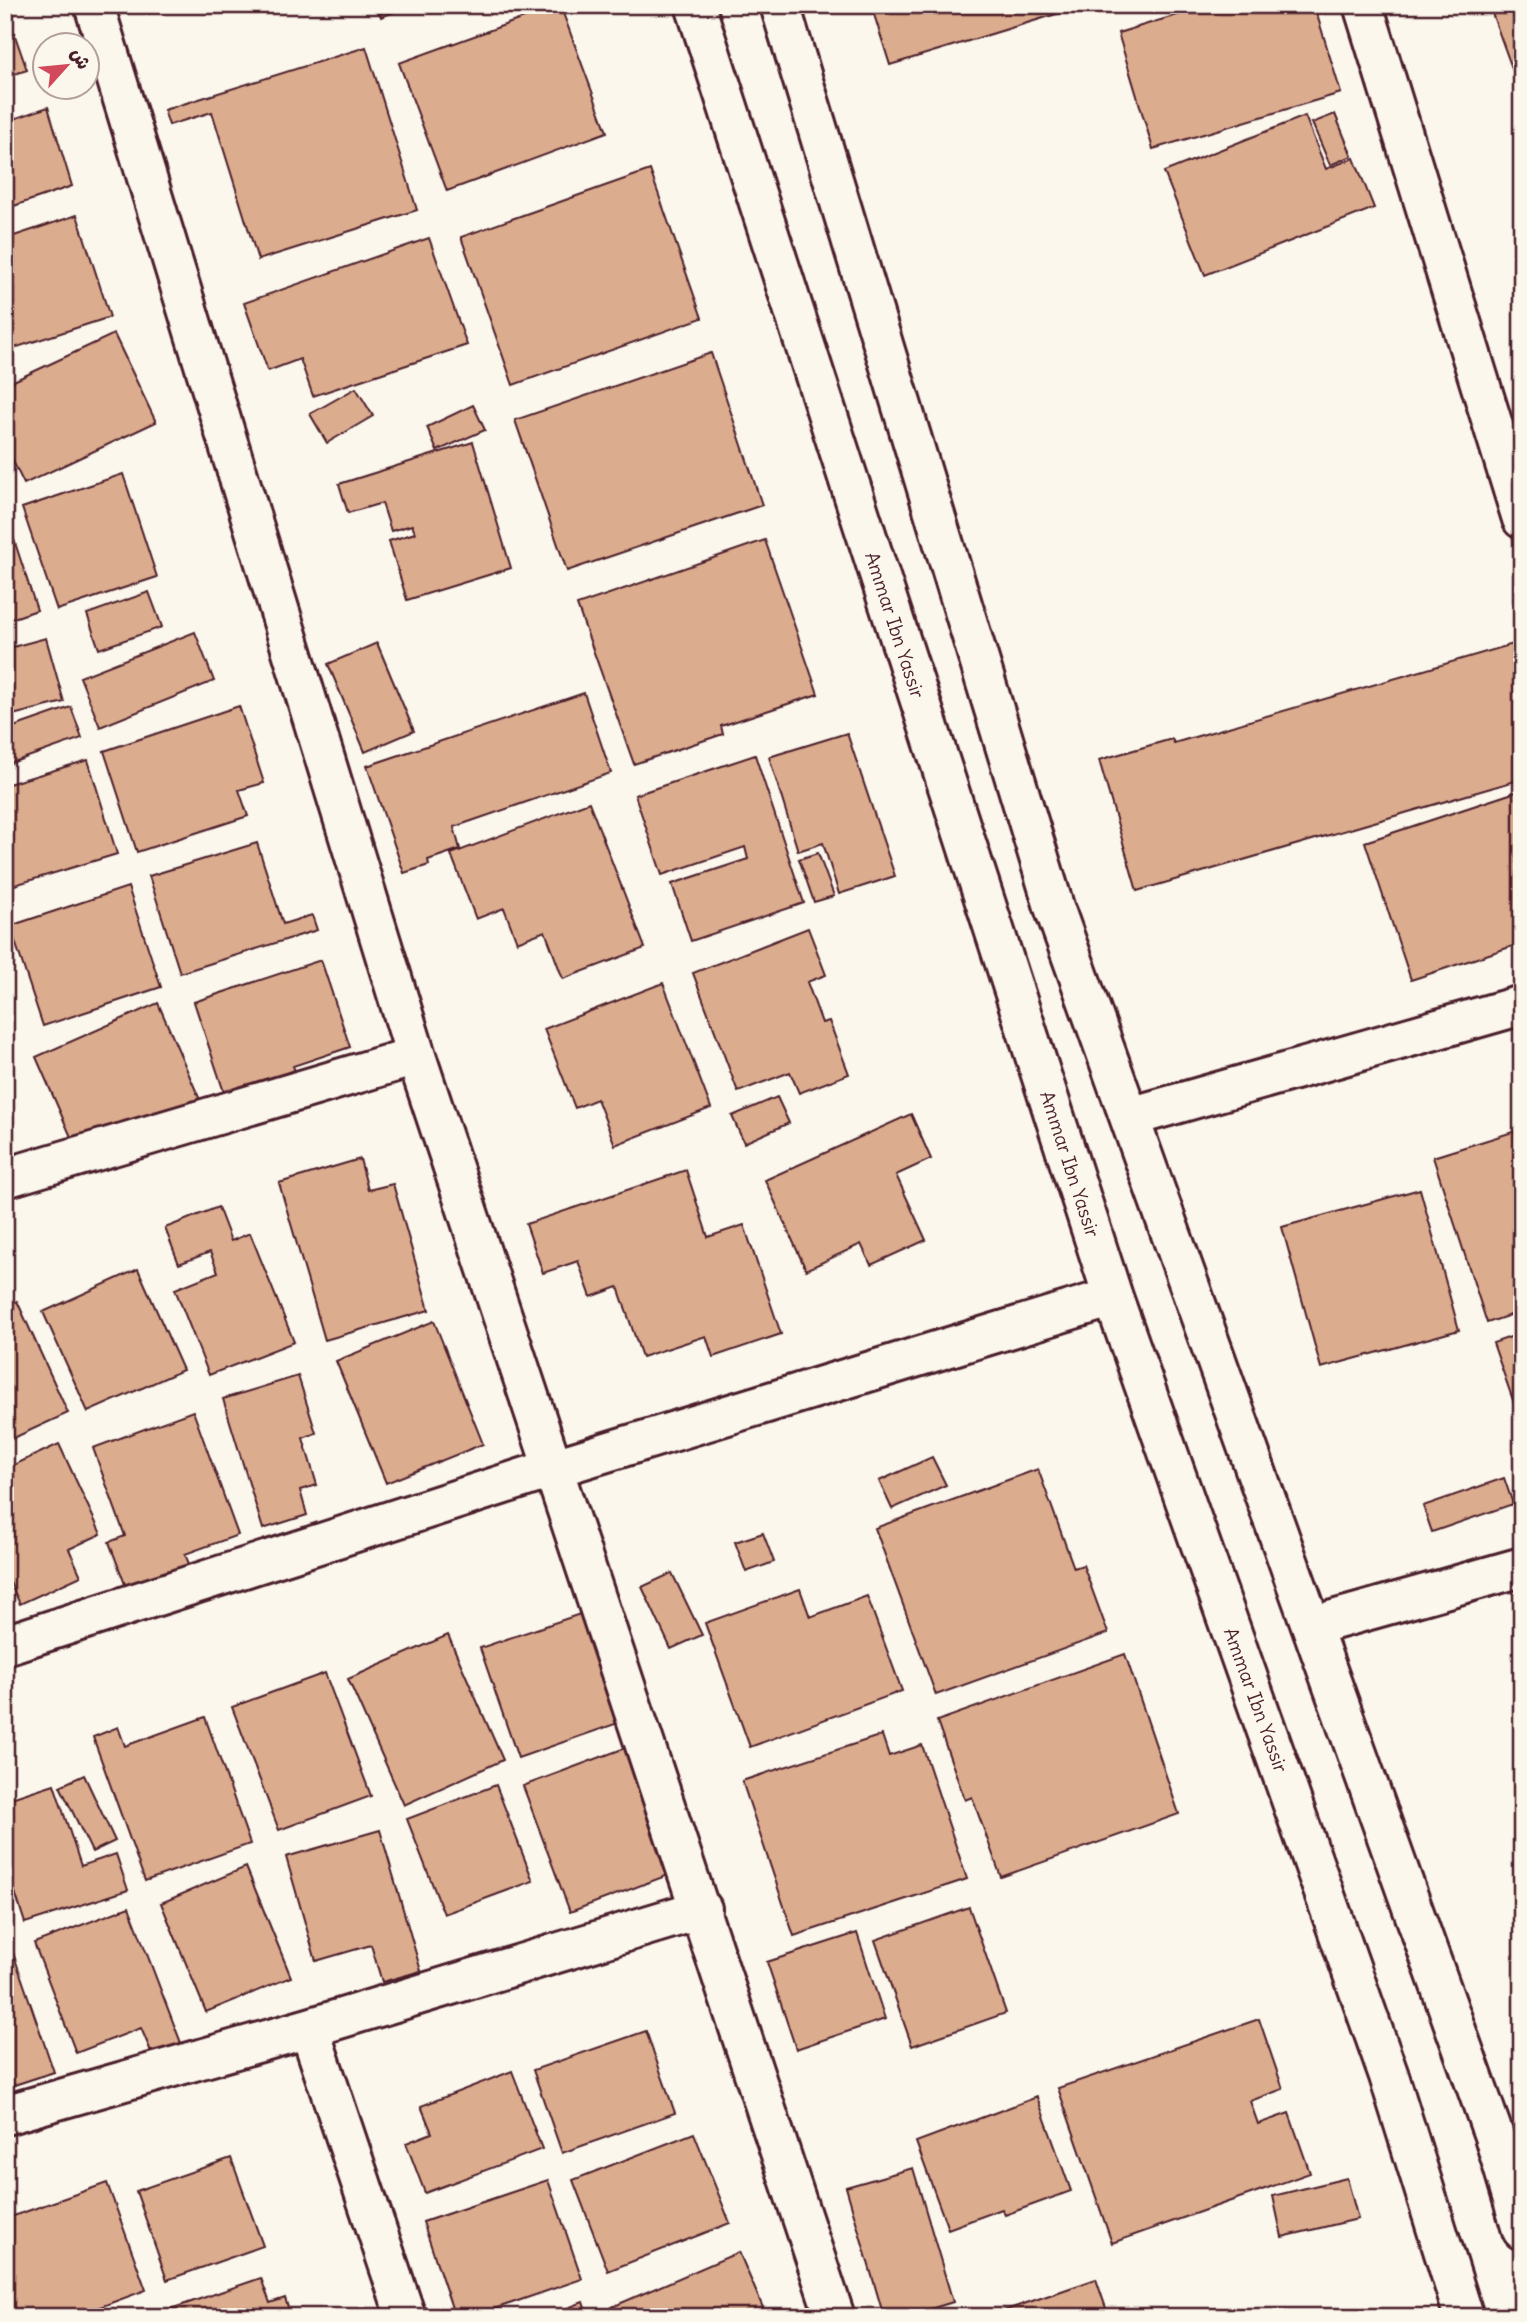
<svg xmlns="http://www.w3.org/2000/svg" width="1527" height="2322" viewBox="0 0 1527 2322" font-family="Delius,'Playpen Sans Arabic',sans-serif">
<rect width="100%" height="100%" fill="#fbf7ec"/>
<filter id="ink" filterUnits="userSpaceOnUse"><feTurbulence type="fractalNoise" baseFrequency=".0143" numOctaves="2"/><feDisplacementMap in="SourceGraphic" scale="14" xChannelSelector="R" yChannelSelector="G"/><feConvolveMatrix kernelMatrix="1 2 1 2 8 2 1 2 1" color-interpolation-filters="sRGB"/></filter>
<g filter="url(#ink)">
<path fill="#dcac8e" stroke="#4a1f2b" stroke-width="2" d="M377 5H413L381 17Z
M560 5 607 132 447 191 399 63Z
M871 5H1060L1063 12 890 65Z
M1210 5H1314L1341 93 1153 149 1118 33Z
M1489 5H1522V96Z
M5 7 27 70 5 77Z
M366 47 417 210 258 260 212 112 169 125 164 110Z
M48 107 72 186 5 209V122Z
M1335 114 1352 156 1330 165 1312 123Z
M1305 116 1326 169 1354 158 1374 208 1205 275 1164 172Z
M650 170 702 318 513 385 461 237Z
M77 215 110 317 5 351V239Z
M429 238 467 345 313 396 300 359 268 371 244 303Z
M114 334 156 422 24 484 5 445V385Z
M711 353 762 505 567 571 515 420Z
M356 388 373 416 327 443 310 414Z
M473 405 485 430 437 451 427 427Z
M473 442 511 568 407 600 389 541 415 533 412 525 391 531 382 503 348 513 339 484Z
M123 474 157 577 57 610 22 508Z
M5 512 37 610 5 621Z
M765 540 818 694 721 726 723 734 634 764 577 605Z
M149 592 162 627 99 649 87 614Z
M195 632 214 681 100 727 80 677Z
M46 638 64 702 5 717V649Z
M1520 642 1522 779 1137 891 1099 760 1172 739 1174 743Z
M377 643 414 731 365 752 328 664Z
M584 693 611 773 454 827 460 849 428 860 429 865 404 873 367 766Z
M239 706 264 783 239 790 248 816 137 852 104 751Z
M71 707 82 738 5 765V721L8 729Z
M847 733 895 876 839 894 823 843 798 851 769 757Z
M755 755 804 903 691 941 672 884 748 859 745 847 662 875 635 795Z
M88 760 117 854 5 888V785Z
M1522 790V943L1411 980 1365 842Z
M589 802 645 948 563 979 545 931 517 942 504 908 476 919 451 854Z
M257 843 283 924 312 915 317 930 180 973 149 876Z
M818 853 834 896 814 902 799 859Z
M128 887 161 987 43 1026 10 926Z
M808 928 826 975 807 982 822 1023 829 1021 849 1074 799 1093 790 1072 738 1092 693 973Z
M321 960 350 1047 293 1066 295 1071 225 1095 194 1002Z
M663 983 711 1108 615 1145 597 1099 575 1108 544 1029Z
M158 1003 200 1100 78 1153 36 1057Z
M777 1097 789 1123 744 1143 732 1116Z
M911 1114 931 1159 896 1175 926 1240 871 1265 861 1244 806 1270 765 1180Z
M1522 1129V1311L1487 1323 1433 1157Z
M360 1159 368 1190 393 1184 429 1310 325 1340 279 1183Z
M686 1170 708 1237 744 1225 781 1334 713 1357 706 1336 642 1357 618 1287 591 1297 578 1261 543 1273 526 1224Z
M1420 1189 1459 1330 1321 1368 1282 1227Z
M218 1207 231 1241 250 1233 294 1342 209 1375 175 1289 218 1272 210 1252 179 1264 165 1228Z
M138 1269 183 1370 88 1412 43 1312Z
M17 1301 68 1413 5 1442V1306Z
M434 1321 483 1444 386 1483 336 1361Z
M1522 1333V1426L1493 1343Z
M298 1376 316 1433 303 1438 317 1485 300 1490 307 1515 263 1529 223 1399Z
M193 1411 238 1535 185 1554 191 1569 128 1592 109 1542 125 1536 93 1448Z
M59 1444 101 1534 69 1549 81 1576 20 1604 5 1572V1469Z
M932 1457 946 1485 892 1509 879 1481Z
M1038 1469 1074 1568 1083 1565 1108 1633 936 1695 875 1528Z
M1504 1478 1513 1504 1432 1532 1423 1506Z
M763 1533 774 1562 746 1572 735 1542Z
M672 1573 702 1635 671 1649 642 1587Z
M800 1589 810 1617 867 1596 902 1691 750 1747 705 1623Z
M583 1613 621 1722 518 1758 480 1648Z
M448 1635 503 1760 404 1805 348 1679Z
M1125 1654 1179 1814 1001 1877 972 1797 965 1800 937 1721Z
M325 1673 371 1796 279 1830 232 1707Z
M205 1717 250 1844 145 1881 93 1737 118 1727 125 1746Z
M882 1735 889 1756 922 1745 967 1879 794 1936 742 1781Z
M625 1748 671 1874 570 1912 523 1786Z
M84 1775 115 1841 92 1852 60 1786Z
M54 1784 81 1866 116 1854 128 1890 25 1923 5 1861V1800Z
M496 1785 533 1881 444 1914 407 1819Z
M380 1830 421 1971 382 1982 371 1945 316 1961 286 1857Z
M246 1867 291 1977 206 2012 161 1903Z
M129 1907 181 2043 152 2054 141 2028 76 2053 34 1943Z
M969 1907 1006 2013 912 2046 875 1940Z
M857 1933 885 2019 796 2049 767 1962Z
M12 1950 54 2072 5 2088V1952Z
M1259 2019 1283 2089 1250 2101 1258 2124 1289 2113 1310 2173 1112 2243 1058 2088Z
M646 2031 675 2113 562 2153 533 2070Z
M512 2071 542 2149 425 2193 406 2143 432 2133 421 2106Z
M1037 2097 1071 2191 1005 2215 1002 2209 948 2229 916 2142Z
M694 2133 730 2223 608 2271 573 2180Z
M231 2158 263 2246 167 2280 136 2191Z
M913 2168 953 2302 904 2317H884L846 2187Z
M1347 2178 1358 2219 1282 2237 1273 2196Z
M548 2180 582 2279 471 2317H455L423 2222Z
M107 2183 146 2290 73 2317H5V2219Z
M739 2252 767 2317H616L612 2307Z
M261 2278 270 2303 285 2298 291 2317H170L168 2310Z
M1096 2279 1109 2317H986Z
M583 2302 588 2317H544Z"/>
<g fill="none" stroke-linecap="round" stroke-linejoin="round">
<defs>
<path id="minor" d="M94 5 416 1056 835 2317
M695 5 1113 1297 1389 2076 1464 2317
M780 5 1055 910 1494 2136 1522 2230
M1363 5 1522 519
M1130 1117 1522 1005
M5 1178 416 1056
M1312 1626 1522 1567
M5 1645 551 1469 1113 1297
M309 2028 406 2317
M5 2115 309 2028 702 1909"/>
</defs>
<use href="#minor" stroke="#4a1f2b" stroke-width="44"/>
<use href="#minor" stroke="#fbf7ec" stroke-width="38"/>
</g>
</g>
<g text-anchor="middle" stroke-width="7" stroke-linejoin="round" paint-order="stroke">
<g font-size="19" fill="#4a1f2b" stroke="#fbf7ec">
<text transform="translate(895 625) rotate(72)" y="7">Ammar Ibn Yassir</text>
<text transform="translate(1070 1164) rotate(72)" y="7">Ammar Ibn Yassir</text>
<text transform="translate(1256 1700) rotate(70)" y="7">Ammar Ibn Yassir</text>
</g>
</g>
<rect width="1527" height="2322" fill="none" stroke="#fbf7ec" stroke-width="28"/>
<rect x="14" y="14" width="1499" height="2294" fill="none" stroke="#4a1f2b" stroke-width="2.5" filter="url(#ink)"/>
<g transform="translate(66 66) rotate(63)"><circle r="33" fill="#fbf7ec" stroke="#b4a19f" stroke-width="2"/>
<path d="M0-5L12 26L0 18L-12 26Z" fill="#d1495b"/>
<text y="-10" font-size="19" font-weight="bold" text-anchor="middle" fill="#4a1f2b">ش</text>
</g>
</svg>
